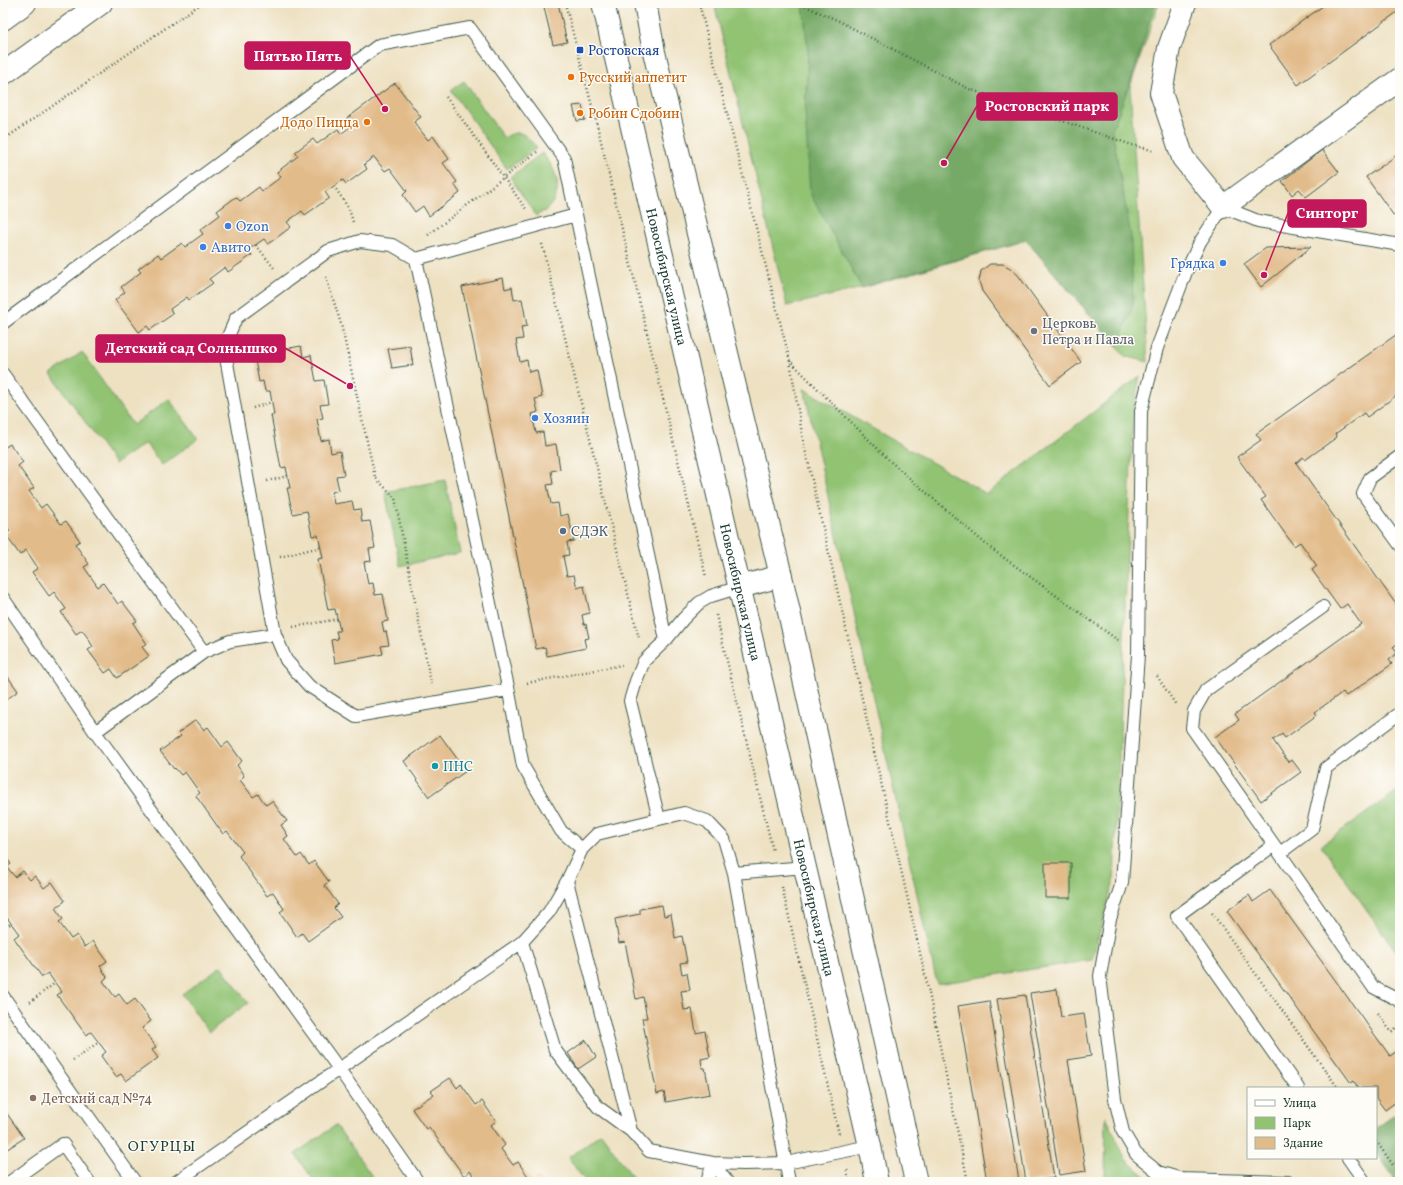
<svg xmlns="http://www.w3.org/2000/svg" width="1403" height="1185" viewBox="0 0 1403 1185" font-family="Vollkorn,serif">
<rect width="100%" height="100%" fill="#fdfcf7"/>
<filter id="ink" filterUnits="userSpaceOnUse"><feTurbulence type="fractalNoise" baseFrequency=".025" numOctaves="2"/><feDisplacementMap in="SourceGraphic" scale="8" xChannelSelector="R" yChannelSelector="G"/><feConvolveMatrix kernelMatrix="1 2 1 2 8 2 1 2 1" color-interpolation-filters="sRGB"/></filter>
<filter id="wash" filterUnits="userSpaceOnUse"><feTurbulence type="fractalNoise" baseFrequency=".012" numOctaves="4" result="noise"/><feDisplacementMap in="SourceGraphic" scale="16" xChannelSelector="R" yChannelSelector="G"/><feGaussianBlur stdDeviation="0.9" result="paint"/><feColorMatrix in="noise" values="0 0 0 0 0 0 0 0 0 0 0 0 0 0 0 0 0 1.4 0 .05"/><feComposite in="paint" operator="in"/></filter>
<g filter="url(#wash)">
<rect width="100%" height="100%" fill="#eee1c2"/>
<path fill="#91c373" stroke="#588054" d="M714 3H1159L1130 87 1148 362 1125 356 1026 240 862 288 787 306Z
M464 81 504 138C522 127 525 135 537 148L507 169 451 90Z
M542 153C556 169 565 189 549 207 546 211 540 213 536 216L510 177Z
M82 352 133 425 169 399 198 439 162 465 145 443 115 464 51 374Z
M1140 376 1133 412 1114 880 1092 960 937 984 804 389 987 494Z
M445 480 460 553 400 566 385 492Z
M1400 789V947L1395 950 1321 845Z
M221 966 248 1003 209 1032 182 994Z
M1106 1116 1126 1160 1153 1182H1105Z
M336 1125 376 1182H315L295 1154Z
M601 1133 636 1182H586L568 1158Z"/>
<path fill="#74a965" stroke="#4a734c" d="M803 3H1155L1133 75 1112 130 1131 236 1133 306 1117 347 1026 240 896 277 862 288 810 193 805 110 808 53Z
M1400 1111V1182H1397L1376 1152V1128Z"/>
<g id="blocks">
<path fill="#e2bb8a" d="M543 3H558L567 42 553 45Z
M1327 3H1400V10L1298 85 1269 45Z
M395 83 421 117 414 122 428 140 433 136 449 159 443 163 457 182 454 184 460 193 429 216 423 206 415 212 403 195 407 191 390 168 385 171 374 157 364 164 367 169 346 184 343 180 325 192 329 198 305 215 302 211 287 222 291 227 268 244 264 239 248 250 252 255 228 272 225 267 209 279 213 283 189 300 187 297 170 309 173 314 150 330 147 326 139 332 115 300 125 292 121 287 141 272 138 269 158 254 161 258 182 243 185 247 203 234 200 230 220 215 217 211 236 197 240 201 259 187 262 191 281 177 277 172 298 156 295 152 313 139 317 144 338 129 341 134 351 126 346 119Z
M582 105 585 120 577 121 573 106Z
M1322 150 1339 172 1306 197 1299 189 1292 195 1282 181Z
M1400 153V212L1394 216 1366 177Z
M1311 247 1261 287 1244 264 1266 248Z
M990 264H1003L1010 268 1018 275 1081 362 1050 385 982 291 979 281 981 271Z
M503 278 505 289 512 287 514 300 522 299 527 326 521 327 523 339 516 340 520 362 527 360 529 372 537 370 542 397 535 399 538 412 532 414 536 433 543 432 545 446 556 444 560 469 551 471 553 484 547 485 551 504 558 503 560 516 568 514 574 541 567 542 569 555 563 556 567 576 574 575 577 588 584 586 590 613 582 615 584 625 586 624 589 638 584 639 586 648 547 656 545 647 536 649 462 287Z
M1400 332V393L1367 417 1364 413 1335 434 1337 437 1305 460 1303 457 1296 463 1400 610V642L1393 647 1397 653 1389 660 1392 664 1346 696 1343 692 1315 712 1317 715 1285 738 1282 734 1273 740 1288 762 1292 760 1301 772 1261 801 1215 737 1239 720 1235 714 1361 624 1347 604 1340 609 1312 570 1317 566 1300 542 1294 546 1261 500 1266 497 1237 457 1261 440 1256 434Z
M301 346 303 357 311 355 316 381 324 380 328 404 320 405 323 418 317 419 321 441 329 439 331 453 340 451 344 475 336 476 339 490 332 492 334 504 352 501 354 510 360 509 362 522 370 521 375 548 369 549 371 561 364 562 368 584 373 583 375 595 383 594 388 621 382 622 384 632 386 631 389 645 381 646 383 654 335 663 331 640 338 639 336 631H340L335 609 328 610 318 559 323 558 318 535 312 536 307 511 293 514 287 488H290L286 467 281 468 271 415H274L270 391H265L263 381 259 382 255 360 280 356 279 350Z
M410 346 413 365 392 368 388 349Z
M10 444 23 462 18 466 34 488 29 491 41 508 46 504 61 524 66 521 80 541 75 544 89 564 84 567 98 587 103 583 118 604 122 601 137 621 133 623 147 644 142 647 149 656 117 678 111 669 105 673 88 650 93 647 88 638 82 630 76 634 61 612 66 609 54 592 49 596 32 572 38 568 26 550 20 555 5 534 10 531 3 521V446L4 448Z
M3 670 18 691 3 702Z
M196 720 204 730 208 727 222 747 228 742 242 761 237 765 244 776 240 780 253 797 258 794 266 805 272 801 287 821 281 825 288 836 284 839 297 857 301 854 309 865 314 861 329 882 324 885 338 904 334 908 341 917 308 941 302 933 297 937 280 912 284 909 273 892 267 896 239 856 243 852 227 831 223 834 196 796 200 793 185 772 181 775 175 768 174 769 160 751 181 736 178 733Z
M440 735 466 771 429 797 404 761Z
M3 842 7 848 3 851Z
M3 854 11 864 7 867 15 877 23 871 30 880 35 876 44 888 52 882 65 901 55 908 63 919 59 922 71 939 77 935 85 947 93 941 107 961 100 966 107 977 103 981 115 997 119 994 127 1005 135 999 151 1021 142 1028 156 1047 152 1050 158 1058 126 1081 121 1074 116 1077 101 1056 106 1052 91 1032 86 1035 57 995 62 992 55 983 48 973 42 977 14 938 19 934 5 915 3 916Z
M1045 863H1071V898H1045Z
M1270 890 1390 1056 1400 1049V1099L1385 1110 1376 1098V1088H1358L1354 1081 1351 1083 1227 911 1249 895 1253 902Z
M662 905 664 916 671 914 675 938 682 936 687 962 680 963 682 974 687 973 690 990 681 991 684 1010 692 1009 696 1033 705 1031 710 1057 701 1059 702 1068H705L710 1094 666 1102 664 1092 657 1094 642 1018H647L643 997 636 999 625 942 619 943 615 919 640 914V909Z
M1057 989 1061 1017 1084 1014 1091 1056 1068 1060 1086 1171 1059 1175 1030 993Z
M1025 995 1054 1178 1026 1182 997 999Z
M989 1001 1019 1181 1016 1182H987L958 1006Z
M586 1040 596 1057 578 1069 568 1053Z
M450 1078 457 1088 461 1084 476 1105 482 1101 496 1121 491 1125 505 1145 501 1149 513 1165 518 1162 532 1182H478L470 1171 464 1176 429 1127 426 1129 412 1109 434 1094 431 1091Z
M3 1108 24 1138 3 1152Z
M538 1178 541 1182H532Z"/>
</g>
</g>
<g filter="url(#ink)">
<use href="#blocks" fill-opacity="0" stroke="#3e5649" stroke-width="1"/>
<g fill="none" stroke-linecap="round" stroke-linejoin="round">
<defs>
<path id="lane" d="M416 259 508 687 523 766 561 831 582 849
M3 323 379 45 470 28 564 158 666 640
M3 374 204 652 95 732 3 598
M1400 456 1370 478 1363 494 1400 545
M740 587 711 596 699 603 683 619 666 640 644 661 636 681 630 701 659 819 684 813 707 821 724 839 734 873 789 1182
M204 652 230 641 275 634
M508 690 356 716 309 686 286 660 275 634 224 346 236 318 328 251 360 241 392 245 416 259 576 215
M95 732 339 1069 418 1182
M1274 845 1192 728 1194 711 1206 690 1323 607
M1280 853 1312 829 1326 768 1400 713
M734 873 806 867
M567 881 631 1131 649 1151 713 1163 743 1164 786 1163 870 1146
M522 942 555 1050 598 1107 631 1131
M3 996 135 1182
M1298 1088 1177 916 1274 845 1373 987 1400 1001
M1348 1158 1365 1182
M713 1163 727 1182
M10 1182 63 1144 89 1182
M176 1182 522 942 549 912 567 881 582 849 597 834 659 819
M707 1182 713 1163
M1288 1182 1182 1179 1158 1172 1136 1154 1123 1132 1115 1099 1100 976 1110 919 1122 883 1138 655 1141 411 1157 348 1186 272 1200 242 1223 207 1258 221 1400 245"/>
<path id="street" d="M1185 3 1169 48 1161 93 1183 158 1223 207 1400 79"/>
<g id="secondary">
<path id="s1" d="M603 3 870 1146 877 1182"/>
<path d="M645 3 654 52 781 576 916 1182"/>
<path d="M3 19 25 3"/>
<path d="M3 74 101 3"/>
<path d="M740 587 781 576"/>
</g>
</defs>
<use href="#lane" stroke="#3e5649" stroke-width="14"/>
<use href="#street" stroke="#3e5649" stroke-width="24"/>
<use href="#secondary" stroke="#3e5649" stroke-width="24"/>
<path stroke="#3e5649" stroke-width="2.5" stroke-dasharray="1 3" stroke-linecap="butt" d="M565 3 598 129 706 577
M699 3 790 361 891 462 989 547 1119 641
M798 3 837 20 969 89 1132 145 1155 151
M446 97 526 209
M3 140 202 3
M334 186 349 209 353 222
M428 235 537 152
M542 244 639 639
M256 245 274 268
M326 277 341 324 375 477 395 498 431 684
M790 361 803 440 928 988 968 1182
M253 408 272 402
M267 481 288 476
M280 557 320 547
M716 615 773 851
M293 627 338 619
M1157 676 1176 705
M527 683 622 665
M782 887 839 1134
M1212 913 1338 1088
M3 930 11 923
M30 1002 55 983
M1378 1013 1391 1032 1400 1025
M73 1060 99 1042
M1376 1141 1393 1165 1400 1160
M847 1170 849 1182"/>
<use href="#lane" stroke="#fff" stroke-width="12"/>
<use href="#street" stroke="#fff" stroke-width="22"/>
<use href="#secondary" stroke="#fff" stroke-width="22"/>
</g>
</g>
<rect fill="#1a4fb4" stroke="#fdfcf7" stroke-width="1.5" x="576" y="46" width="8" height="8" rx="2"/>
<g fill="#e8710a" stroke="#fdfcf7" stroke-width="1.5">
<circle cx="571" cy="77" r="4"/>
<circle cx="580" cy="113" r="4"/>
<circle cx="367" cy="122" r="4"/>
</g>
<g fill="#3f7fe0" stroke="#fdfcf7" stroke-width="1.5">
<circle cx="228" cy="226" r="4"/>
<circle cx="203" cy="247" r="4"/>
<circle cx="1223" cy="263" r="4"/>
<circle cx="535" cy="418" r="4"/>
</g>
<circle fill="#6b7280" stroke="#fdfcf7" stroke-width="1.5" cx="1034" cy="331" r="4"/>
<circle fill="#5c6f8a" stroke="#fdfcf7" stroke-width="1.5" cx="563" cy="531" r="4"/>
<circle fill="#0f9aa8" stroke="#fdfcf7" stroke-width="1.5" cx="435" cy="766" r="4"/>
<circle fill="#8d6e63" stroke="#fdfcf7" stroke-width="1.5" cx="33" cy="1098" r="4"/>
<g text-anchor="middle" stroke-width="3" stroke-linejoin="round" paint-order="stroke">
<g font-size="14" fill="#164399" stroke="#fdfcf7" text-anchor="start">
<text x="588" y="55">Ростовская</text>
</g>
<g font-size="14" fill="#c56008" stroke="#fdfcf7" text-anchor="start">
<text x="579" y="82">Русский аппетит</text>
<text x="588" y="118">Робин Сдобин</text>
<text x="359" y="127" text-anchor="end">Додо Пицца</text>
</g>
<g font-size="14" fill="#366cbe" stroke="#fdfcf7" text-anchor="start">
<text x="236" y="231">Ozon</text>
<text x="211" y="252">Авито</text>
<text x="1215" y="268" text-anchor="end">Грядка</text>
<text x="543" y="423">Хозяин</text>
</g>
<g font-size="14" fill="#1f3d34" stroke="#fdfcf7">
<text dy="5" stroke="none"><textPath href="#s1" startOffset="281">Новосибирская улица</textPath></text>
<text dy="5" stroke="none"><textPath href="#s1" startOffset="605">Новосибирская улица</textPath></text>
<text dy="5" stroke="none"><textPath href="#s1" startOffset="929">Новосибирская улица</textPath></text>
</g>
<g font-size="14" fill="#5b616d" stroke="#fdfcf7" text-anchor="start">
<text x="1042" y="328">Церковь<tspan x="1042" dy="16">Петра и Павла</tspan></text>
</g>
<g font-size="14" fill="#4e5e75" stroke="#fdfcf7" text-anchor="start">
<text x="571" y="536">СДЭК</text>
</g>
<g font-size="14" fill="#0d838f" stroke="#fdfcf7" text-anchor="start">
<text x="443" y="771">ПНС</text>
</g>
<g font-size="14" fill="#785e54" stroke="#fdfcf7" text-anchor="start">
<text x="41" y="1103">Детский сад №74</text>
</g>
<g font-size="15" letter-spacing="1" fill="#1f3d34" stroke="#fdfcf7">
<text x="162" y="1151">ОГУРЦЫ</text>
</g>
</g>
<path fill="none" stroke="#c2185b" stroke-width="1.5" d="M385 109L350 56M944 163L977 106M1264 275L1288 213M350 386L285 348"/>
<g fill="#c2185b" stroke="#fdfcf7" stroke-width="1.5">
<circle cx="385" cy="109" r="4"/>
<circle cx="944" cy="163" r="4"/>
<circle cx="1264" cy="275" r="4"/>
<circle cx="350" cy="386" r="4"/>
</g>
<g fill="#c2185b" stroke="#c2185b" stroke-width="1.5">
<rect x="245" y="42" width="105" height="27" rx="4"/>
<rect x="977" y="93" width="140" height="27" rx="4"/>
<rect x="1288" y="200" width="78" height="27" rx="4"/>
<rect x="96" y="335" width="189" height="27" rx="4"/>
</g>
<g font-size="15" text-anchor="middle" font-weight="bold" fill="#fff">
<text x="298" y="61">Пятью Пять</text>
<text x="1047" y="111">Ростовский парк</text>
<text x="1327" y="218">Синторг</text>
<text x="191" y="353">Детский сад Солнышко</text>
</g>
<rect width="1403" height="1185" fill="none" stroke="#fdfcf7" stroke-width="16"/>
<rect x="1247" y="1087" width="130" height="72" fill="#fdfcf7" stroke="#a4b0a9"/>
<rect x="1255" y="1100" width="20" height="6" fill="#ffffff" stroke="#a4b0a9"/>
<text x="1283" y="1107" font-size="12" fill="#1f3d34">Улица</text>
<rect x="1255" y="1117" width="20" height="12" fill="#91c373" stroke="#a4b0a9"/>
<text x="1283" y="1127" font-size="12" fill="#1f3d34">Парк</text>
<rect x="1255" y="1137" width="20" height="12" fill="#e2bb8a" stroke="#a4b0a9"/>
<text x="1283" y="1147" font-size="12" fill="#1f3d34">Здание</text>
</svg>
